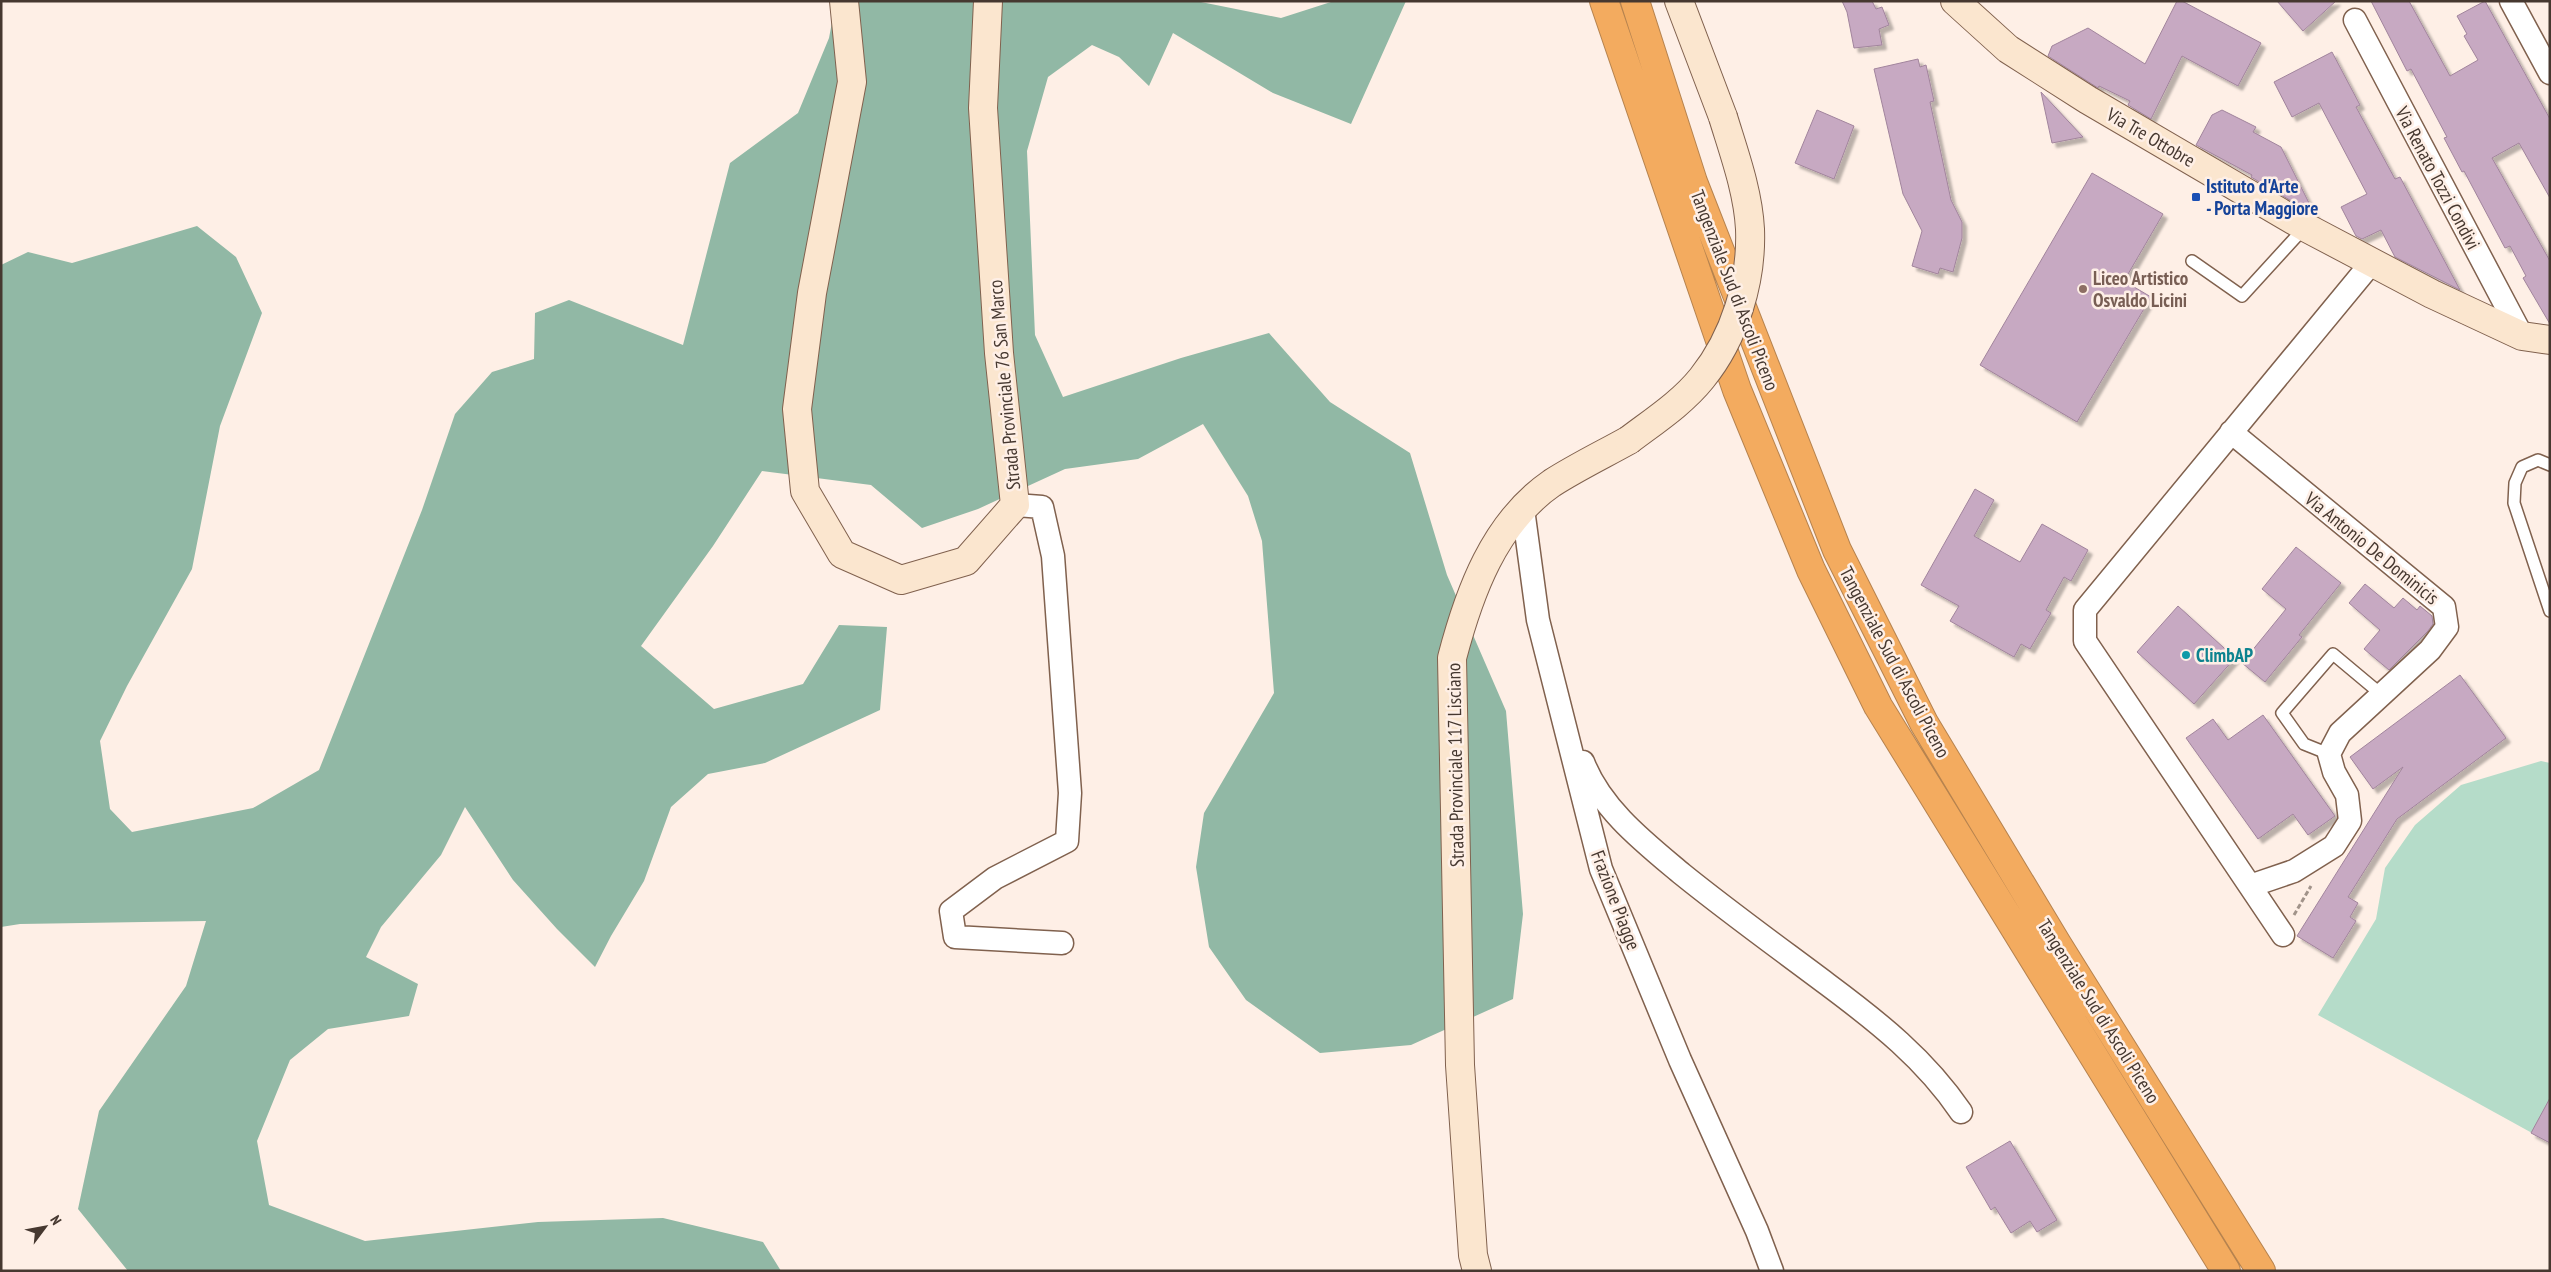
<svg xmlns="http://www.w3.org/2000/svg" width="2551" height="1272" viewBox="0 0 2551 1272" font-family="'PT Sans Narrow',sans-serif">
<defs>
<filter id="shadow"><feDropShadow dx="4.5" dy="4.5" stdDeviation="1" flood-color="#0004"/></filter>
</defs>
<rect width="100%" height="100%" fill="#feefe6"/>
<path fill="#b5dcc9" d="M2541 761 2550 763V1143L2318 1015 2376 919 2385 868 2415 825 2461 785Z"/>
<path fill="#91b8a5" d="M836 1H1196L1281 18 1334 1H1406L1351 124 1273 93 1173 33 1149 86 1119 57 1092 45 1048 77 1027 151 1035 335 1063 397 1181 358 1269 333 1330 402 1410 453 1447 575 1506 711 1523 914 1513 999 1411 1045 1320 1053 1246 1000 1209 947 1196 867 1204 813 1274 693 1262 541 1248 496 1203 424 1138 459 1065 469 978 509 922 528 871 485 762 471 713 546 641 646 714 709 803 684 839 625 887 627 880 710 765 763 708 774 671 807 644 881 611 936 595 967 557 929 513 880 465 807 441 855 381 927 366 957 418 984 409 1016 328 1029 290 1060 257 1141 269 1205 365 1241 538 1222 663 1218 763 1242 781 1271H128L78 1209 99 1111 186 986 206 921 20 924 1 927V265L28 252 72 263 197 226 236 257 262 313 220 426 192 569 127 686 100 741 110 809 132 832 253 808 319 770 422 510 455 414 492 372 534 359 535 313 569 300 683 345 730 163 798 113 829 38Z"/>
<path fill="#c7a9c2" stroke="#a1849c" filter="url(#shadow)" d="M1842 1H1872L1876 9 1882 7 1889 25 1879 29 1882 45 1854 48 1847 12Z
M2177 1H2182L2261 43 2238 86 2182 56 2151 119 2128 105 2130 101 2099 86 2098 88 2048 56 2052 46 2088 28 2145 64Z
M2277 1H2336L2303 31Z
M2371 1H2409L2450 76 2478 60 2464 36 2467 34 2457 16 2485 1 2550 119V198L2519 143 2492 158 2550 261V324L2523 278 2526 276 2510 246 2505 248 2464 171 2462 172 2444 138 2447 137 2411 69 2407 71Z
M2332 52 2360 105 2356 107 2395 179 2400 177 2460 290 2395 257 2381 230 2362 239 2356 236 2341 207 2367 194 2329 122 2319 103 2292 117 2274 82Z
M1918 59 1920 67 1926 65 1934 101 1930 102 1951 200 1962 222V238L1953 272 1940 268 1938 274 1912 266 1922 231 1903 194 1874 69Z
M2041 92 2083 137 2052 143Z
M1817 110 1854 126 1834 179 1795 163Z
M2222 110 2256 127 2253 132 2281 147 2315 215 2251 177 2252 175 2196 145 2212 115Z
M2092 173 2163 214 2124 281 2151 297 2077 422 1980 365Z
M1975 489 1994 500 1974 536 2020 562 2042 524 2088 550 2071 581 2064 577 2046 610 2051 613 2030 649 2021 644 2014 657 1950 621 1959 606 1921 585Z
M2296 547 2341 583 2299 635 2302 637 2265 682 2242 663 2286 609 2262 589Z
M2365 584 2394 608 2403 598 2417 610 2420 606 2432 616 2433 624 2428 631 2389 670 2364 649 2380 630 2349 603Z
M2178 606 2235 658 2194 704 2137 652Z
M2460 675 2506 738 2397 819 2348 897 2358 903 2350 917 2356 921 2333 958 2297 936 2403 767 2373 789 2350 757Z
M2263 715 2335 816 2308 835 2293 814 2258 839 2186 738 2213 719 2228 740Z
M2550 1098V1143L2531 1133Z
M2010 1141 2057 1220 2037 1232 2030 1221 2011 1233 1995 1207 1991 1210 1966 1167Z"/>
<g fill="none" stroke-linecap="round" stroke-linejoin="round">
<defs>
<path id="lane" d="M2192 261 2242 296 2305 227
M2550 465 2538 460 2522 467 2515 483 2514 503 2550 611
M2329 754 2304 744 2282 713 2333 654 2382 695"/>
<path id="street" d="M2511 1 2550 73
M2355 20 2522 336
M2231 432 2444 607 2447 627 2430 650 2340 733 2329 754 2334 772 2347 795 2350 821 2334 846 2294 871 2250 886 2085 641V610L2373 261
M1015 505 1042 507 1053 556 1070 793 1067 841 995 878 951 911 955 937 1062 943
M1523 509 1538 620 1601 869 1680 1060 1757 1231 1772 1271
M1583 762C1601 809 1645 843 1682 874 1729 912 1779 948 1827 984 1878 1022 1925 1059 1961 1112
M2250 886 2283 935"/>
<path id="secondary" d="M844 1 852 82 812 293 797 409 805 491 842 554 901 580 966 561 1015 505 999 353 983 108 988 1
M1679 1 1723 117
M1955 1 2008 49 2088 100 2305 227 2432 294 2522 336 2550 340
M1477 1271 1473 1255 1460 1065 1452 658C1469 593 1494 523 1552 483 1577 467 1604 454 1629 440"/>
<path id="highway" d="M1604 1 1737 390 1811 570 1878 706 2226 1271
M1635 1 1693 182 1837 550 1924 723 2057 944 2261 1271"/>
</defs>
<use href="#lane" stroke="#80614e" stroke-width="14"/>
<use href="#street" stroke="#80614e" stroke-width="25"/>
<use href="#secondary" stroke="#80614e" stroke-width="30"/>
<use href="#highway" stroke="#b6834f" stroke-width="30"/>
<path stroke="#a1938a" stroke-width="3" stroke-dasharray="5 2.5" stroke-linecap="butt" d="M2294 915 2311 886"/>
<use href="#lane" stroke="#fff" stroke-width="11"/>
<use href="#street" stroke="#fff" stroke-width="22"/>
<use href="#secondary" stroke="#fbe6cf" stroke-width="28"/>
<use href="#highway" stroke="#f3ab5f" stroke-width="28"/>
<defs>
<path id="secondary-bridge" d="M1629 440C1654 421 1682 403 1702 378 1735 337 1752 281 1750 229 1748 191 1734 153 1723 117"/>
</defs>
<use href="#secondary-bridge" stroke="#80614e" stroke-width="30" stroke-linecap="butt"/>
<use href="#secondary-bridge" stroke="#fbe6cf" stroke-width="28"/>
</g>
<rect fill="#1a4fb4" stroke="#feefe6" stroke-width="2" x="2191" y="192" width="10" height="10" rx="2.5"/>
<circle fill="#8d6e63" stroke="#feefe6" stroke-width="2" cx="2083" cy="289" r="5"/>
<circle fill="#0f9aa8" stroke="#feefe6" stroke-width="2" cx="2186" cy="655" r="5"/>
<g text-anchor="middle" stroke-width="5" stroke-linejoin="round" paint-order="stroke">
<g font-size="19" fill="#463830" stroke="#feefe6">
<text transform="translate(2151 137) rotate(30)" y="7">Via Tre Ottobre</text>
<text transform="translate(2438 178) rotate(62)" y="7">Via Renato Tozzi Condivi</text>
<text transform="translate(1735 290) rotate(69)" y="7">Tangenziale Sud di Ascoli Piceno</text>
<text transform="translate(1004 385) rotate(-95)" y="7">Strada Provinciale 76 San Marco</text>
<text transform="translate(2372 548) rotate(39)" y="7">Via Antonio De Dominicis</text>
<text transform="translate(1895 662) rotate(62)" y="7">Tangenziale Sud di Ascoli Piceno</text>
<text transform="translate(1455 765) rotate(-91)" y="7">Strada Provinciale 117 Lisciano</text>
<text transform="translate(1616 900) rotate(69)" y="7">Frazione Piagge</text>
<text transform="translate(2099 1011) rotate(58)" y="7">Tangenziale Sud di Ascoli Piceno</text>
</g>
<g font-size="19" font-weight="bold" fill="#164399" stroke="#feefe6" text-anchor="start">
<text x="2206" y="193">Istituto d'Arte<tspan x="2206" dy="22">- Porta Maggiore</tspan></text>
</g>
<g font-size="19" font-weight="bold" fill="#785e54" stroke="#feefe6" text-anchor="start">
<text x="2093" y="285">Liceo Artistico<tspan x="2093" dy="22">Osvaldo Licini</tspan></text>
</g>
<g font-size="19" font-weight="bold" fill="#0d838f" stroke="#feefe6" text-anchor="start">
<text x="2196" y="662">ClimbAP</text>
</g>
</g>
<rect width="2551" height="1272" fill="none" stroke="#463830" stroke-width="5"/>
<g transform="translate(45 1227) rotate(58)" stroke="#feefe6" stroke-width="4" paint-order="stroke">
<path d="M0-4L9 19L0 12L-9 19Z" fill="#463830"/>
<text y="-8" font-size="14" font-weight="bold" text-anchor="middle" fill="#463830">N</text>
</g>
</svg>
